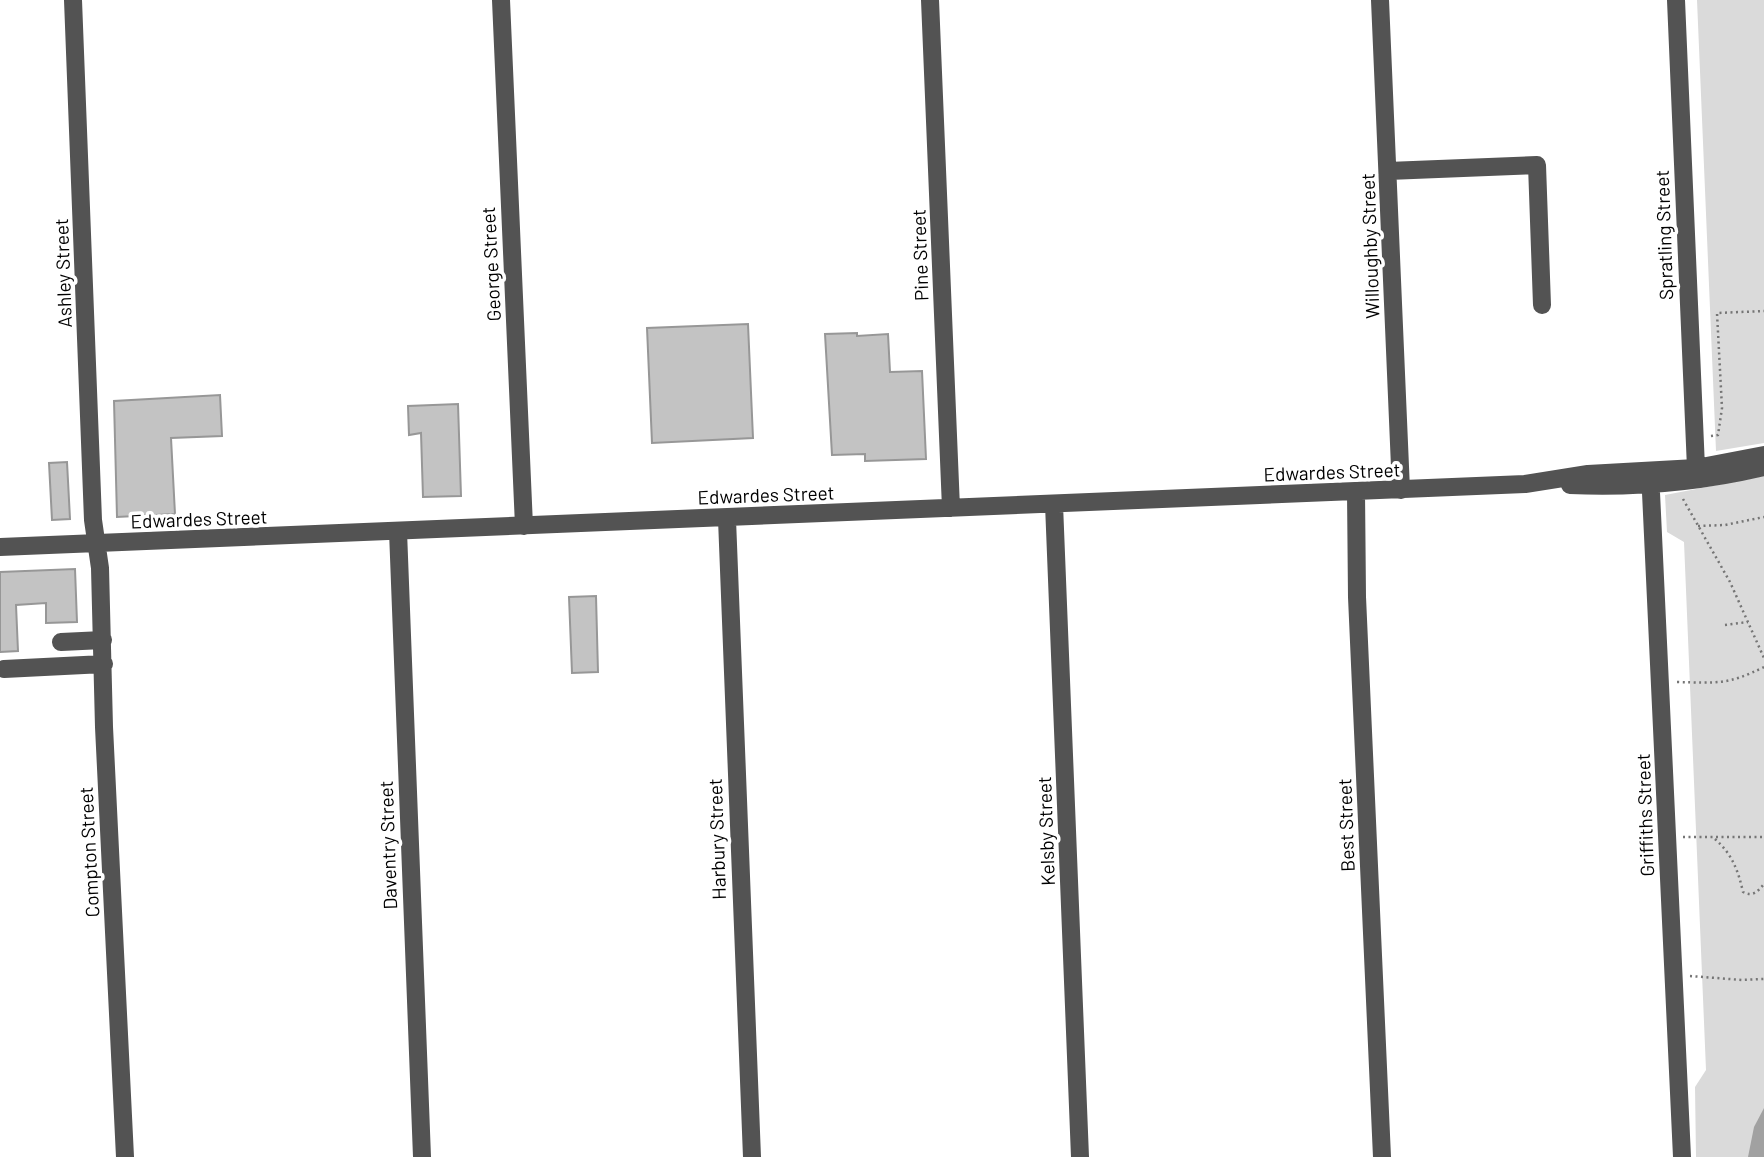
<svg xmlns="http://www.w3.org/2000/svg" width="1764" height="1157" viewBox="0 0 1764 1157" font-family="Barlow,sans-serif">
<rect width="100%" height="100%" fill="#fff"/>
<path fill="#dadada" d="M1697 0H1764V443L1716 451Z
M1764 476V1157H1696L1695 1087 1706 1070 1684 542 1667 532 1665 495Z"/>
<path fill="#a1a1a1" d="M1764 1108V1157H1748L1754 1127Z"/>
<path fill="#c3c3c3" stroke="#979797" stroke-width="2" d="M748 324 753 438 652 443 647 328Z
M857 333V336L888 334 890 372 922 371 926 459 865 461V454L832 455 825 334Z
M220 395 222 436 171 438 175 514 117 517 114 401Z
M458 404 461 496 423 497 421 433 409 435 408 406Z
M67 462 70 519 52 520 49 463Z
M75 569 77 622 46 623V603L16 605 18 651 0 652V572Z
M596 596 598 672 572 673 569 597Z"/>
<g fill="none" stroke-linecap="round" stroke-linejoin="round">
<path stroke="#757575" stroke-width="2.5" stroke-dasharray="2 3.5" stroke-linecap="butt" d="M1711 436 1718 435 1722 408 1717 313 1764 311
M1683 499 1730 582 1764 658
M1698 526 1725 525 1764 517
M1725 625 1748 622
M1677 682C1717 683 1728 685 1764 667
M1683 837H1764
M1715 839C1732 854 1738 870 1743 892 1753 897 1757 892 1764 884
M1690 976 1742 980 1764 979"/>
<path stroke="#535353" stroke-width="18" d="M73 0 93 520 100 568 104 727 125 1157
M501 0 524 526
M930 0 951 508
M1380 0 1401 490
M1676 0 1696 468
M1388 171 1537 165 1542 305
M1650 471 1682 1157
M1570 485C1636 488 1700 482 1764 467
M1356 492 1357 597 1382 1157
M1054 504 1080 1157
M727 519 752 1157
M398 531 422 1157
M0 547 1525 484 1588 474 1696 468 1764 455
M61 642 103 640
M4 669 104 664"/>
</g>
<g text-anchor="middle" stroke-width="7" stroke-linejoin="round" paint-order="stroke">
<g font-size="19" fill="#000" stroke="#fff">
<text transform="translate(1664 235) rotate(-92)" y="7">Spratling Street</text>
<text transform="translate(1370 246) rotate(-92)" y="7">Willoughby Street</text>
<text transform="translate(920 255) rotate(-92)" y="7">Pine Street</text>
<text transform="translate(491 264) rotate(-93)" y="7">George Street</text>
<text transform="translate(63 273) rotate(-92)" y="7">Ashley Street</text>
<text transform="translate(1332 472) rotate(-2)" y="7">Edwardes Street</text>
<text transform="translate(766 495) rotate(-2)" y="7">Edwardes Street</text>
<text transform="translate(199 519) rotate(-2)" y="7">Edwardes Street</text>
<text transform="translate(1645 815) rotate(-92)" y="7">Griffiths Street</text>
<text transform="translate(1346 825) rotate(-92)" y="7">Best Street</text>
<text transform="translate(1046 831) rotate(-92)" y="7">Kelsby Street</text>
<text transform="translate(717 839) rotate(-92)" y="7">Harbury Street</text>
<text transform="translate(388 845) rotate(-92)" y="7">Daventry Street</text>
<text transform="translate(89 852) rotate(-93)" y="7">Compton Street</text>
</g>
</g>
</svg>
